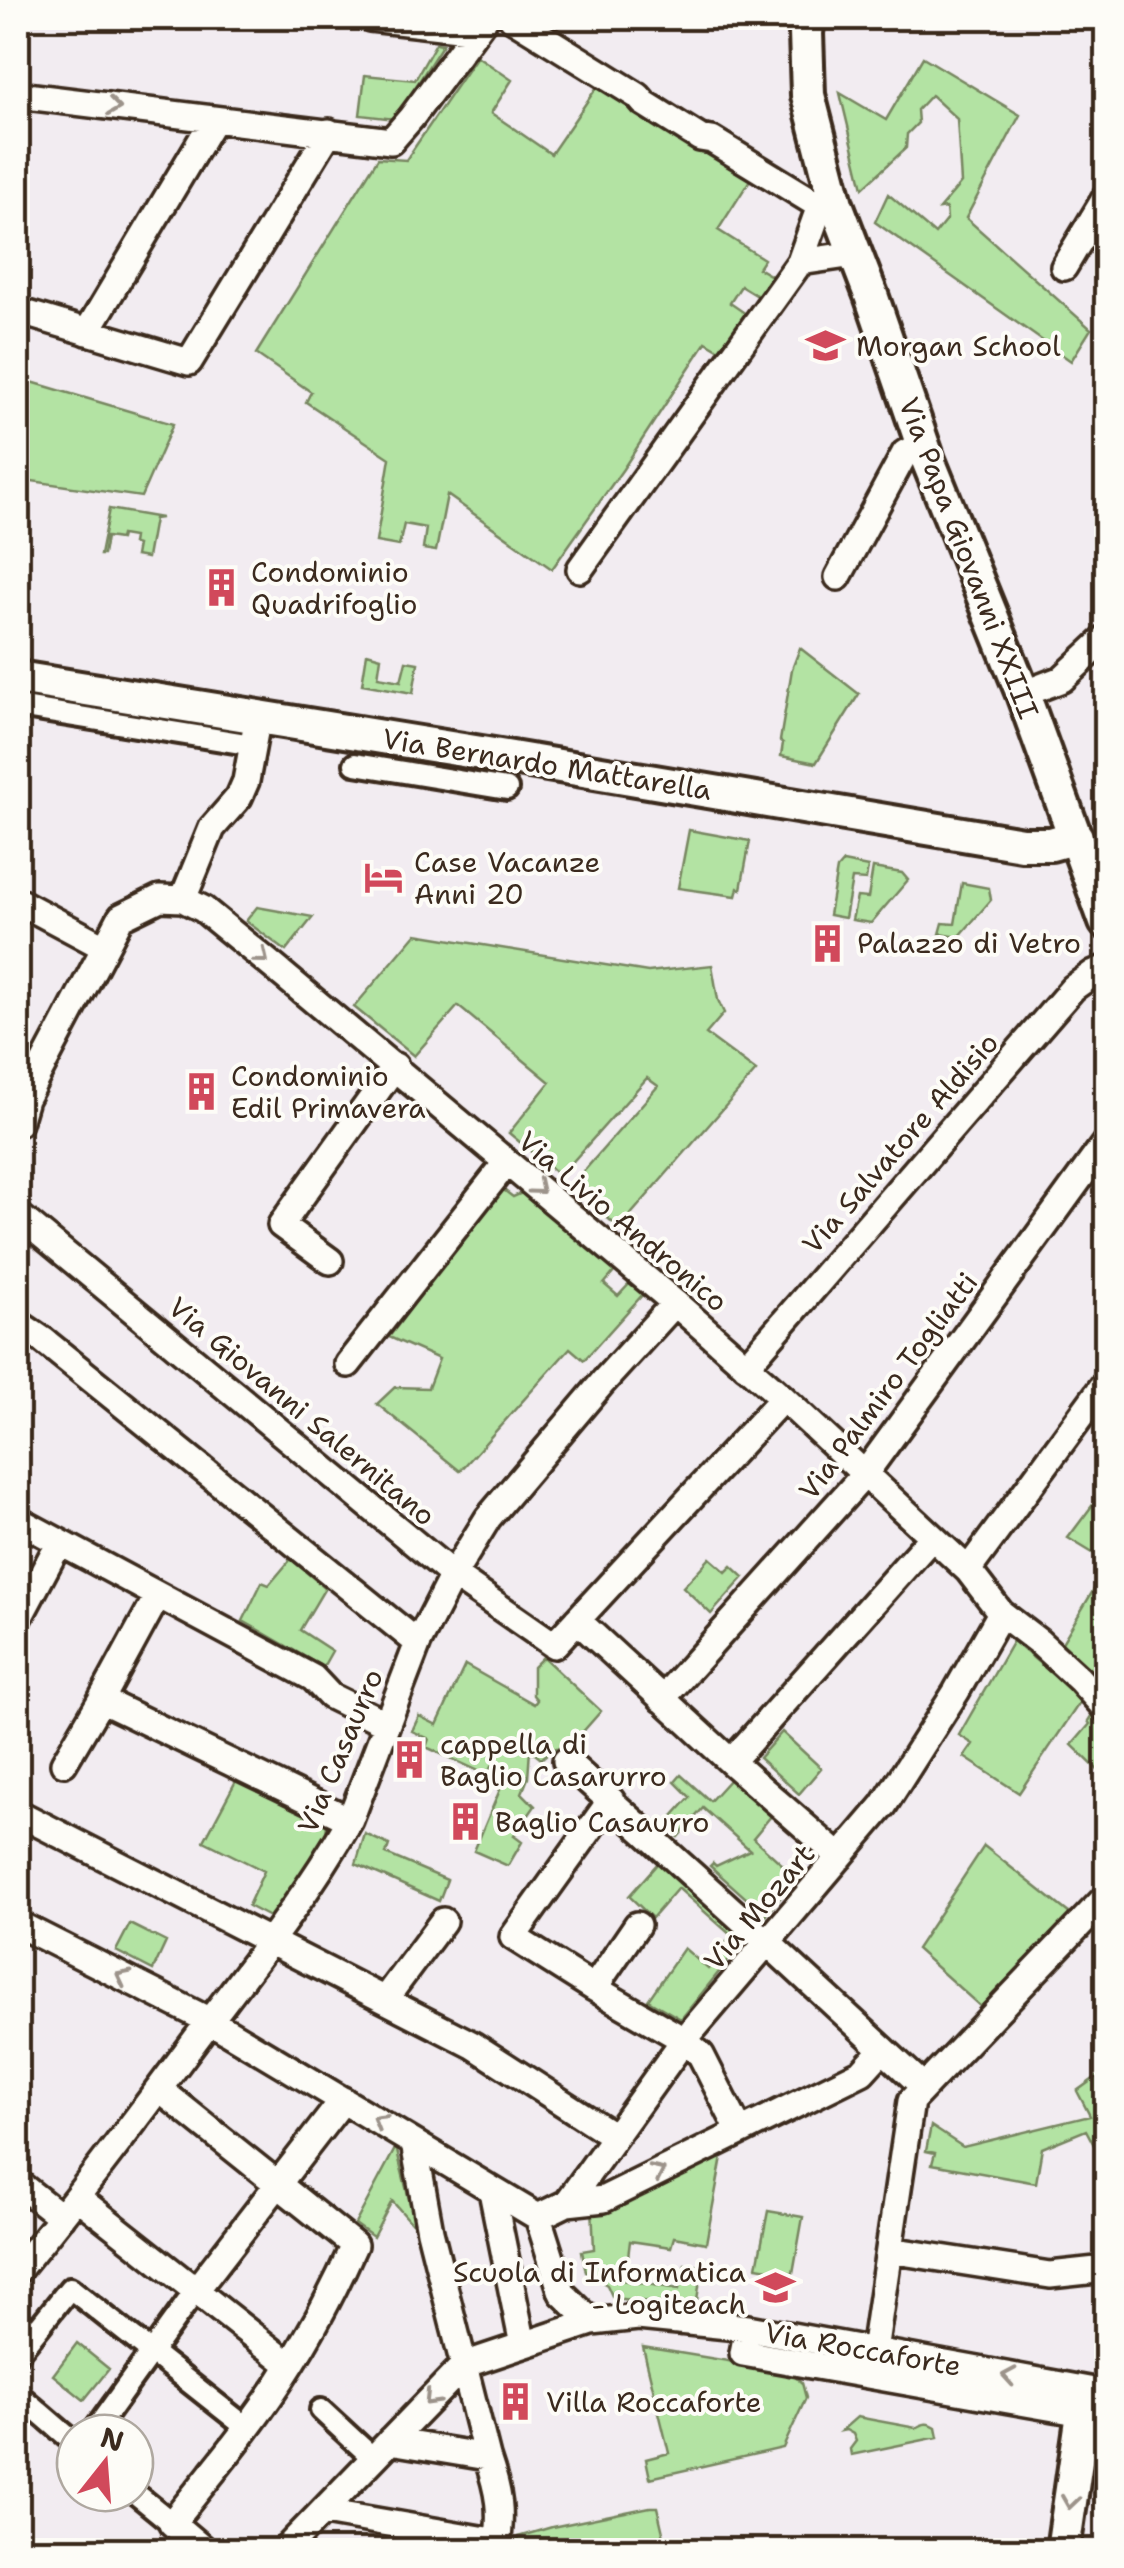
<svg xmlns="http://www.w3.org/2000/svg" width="1124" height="2568" viewBox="0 0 1124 2568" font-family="'Shantell Sans',sans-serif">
<rect width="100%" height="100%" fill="#f2ecf1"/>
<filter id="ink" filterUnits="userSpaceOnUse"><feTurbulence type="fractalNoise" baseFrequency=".01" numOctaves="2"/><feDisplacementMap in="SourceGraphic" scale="20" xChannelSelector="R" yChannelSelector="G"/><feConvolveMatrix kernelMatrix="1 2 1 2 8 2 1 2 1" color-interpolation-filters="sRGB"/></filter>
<g filter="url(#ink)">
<path fill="#b3e3a3" stroke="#778660" stroke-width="2.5" d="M436 43 443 44 395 119 360 115 365 75 415 80Z
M477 56 512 80 491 113 551 154 597 87 750 180 718 230 764 259 758 268 775 278 761 298 741 286 730 303 749 316 725 353 706 342 623 469 552 569 447 495 436 551 423 549 426 528 404 524 399 546 376 542 390 458 306 402 311 392 256 354 378 158 406 160Z
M923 57 1020 115 966 218 1091 329 1071 361 875 222 888 194 935 234 947 219 946 208 939 209 961 183 957 119 931 95 917 110 918 123 907 134 906 148 863 188 840 93 886 120Z
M18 378 173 424 141 497 18 479Z
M109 509 161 518 154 519 147 558 135 556 137 545 132 544 133 537 121 535 120 539 106 537 103 555H100Z
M800 648 859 694 816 763 781 756 783 743 780 741 792 669Z
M367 653 381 657 378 677 401 681 406 661 418 663 413 693 362 684Z
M689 830 750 841 741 889 738 888 736 896 678 888Z
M843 862 868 867 866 880 852 879 845 918 829 915 837 869Z
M873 868 902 873 908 880 871 923 852 920 857 897 868 898Z
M962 883 989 888 991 900 959 937 940 934 943 923 955 924Z
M257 907 313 917 286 951 246 921Z
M416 934 648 972 712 965 718 1000 724 1013 706 1034 756 1071 619 1228 571 1186 658 1086 647 1078 560 1176 509 1133 550 1082 458 1006 414 1056 354 1007Z
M501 1188 513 1197 524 1192 615 1271 604 1284 618 1296 632 1281 644 1293 584 1360 570 1348 460 1471 377 1404 395 1387 428 1388 439 1359 389 1337Z
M1106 1487V1561L1068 1538Z
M710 1558 726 1572 732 1566 744 1577 711 1614 683 1587Z
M291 1559 325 1588 300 1630 332 1651 323 1667 243 1621 262 1582 269 1585Z
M1106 1569V1699L1060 1646Z
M1013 1641 1082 1699 1019 1793 964 1757 973 1744 959 1735Z
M543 1657 601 1711 573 1743 553 1749 541 1759 530 1750 528 1778 522 1793 535 1806 514 1836 522 1842 508 1866 474 1851 507 1773 492 1766 487 1775 426 1747 429 1739 412 1731 419 1716 437 1725 465 1665 534 1704 537 1700 533 1695V1667Z
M1096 1708 1106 1719V1778L1072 1745 1090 1724 1088 1721Z
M782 1732 821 1768 799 1794 759 1758Z
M681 1775 710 1801 731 1778 772 1815 753 1838 796 1877 766 1916 710 1866 713 1863 716 1866 750 1850 703 1808 678 1837 665 1825 690 1797 675 1782Z
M237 1779 327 1824 325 1844 273 1919 248 1906 264 1871 204 1841Z
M365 1834 389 1845 386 1854 447 1880 439 1901 356 1864Z
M984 1846 1070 1914 982 2008 916 1949Z
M658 1863 744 1941 681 2019 648 2000 684 1948 708 1969 719 1955 720 1949 732 1936 678 1888 652 1918 629 1896Z
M130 1924 166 1942 153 1970 116 1951Z
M1106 2070V2153L1094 2145 1086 2130 1042 2148 1036 2183 932 2164 935 2153 926 2151 931 2126 963 2147 1090 2116 1077 2091Z
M396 2147 416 2228 392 2201 373 2237 355 2224Z
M713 2155 722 2157 706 2243 674 2237 671 2247 630 2241 628 2257H624L621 2280 679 2289 685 2264 702 2266 696 2307 613 2298 607 2285 586 2272 582 2251 594 2249 592 2206Z
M768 2211 803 2217 793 2273 757 2267Z
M77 2343 109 2369 84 2400 53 2375Z
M643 2347 789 2371 802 2383 806 2398 783 2448 650 2478 646 2459 669 2453Z
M857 2417 916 2428C924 2423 928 2422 936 2427L938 2437 851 2455 850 2449 856 2441 853 2434 846 2430 841 2431Z
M650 2507H657L667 2550H516L518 2537 552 2527Z"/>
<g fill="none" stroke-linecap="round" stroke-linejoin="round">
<defs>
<path id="pedestrian" d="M18 707 253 745
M355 764 507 789
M18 2320 34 2333 18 2353
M34 2333 70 2288 247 2428
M18 2394 75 2443
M321 2410 374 2459
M93 2433 196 2290
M135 2493 172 2523"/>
<path id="minor" d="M370 18 476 30
M512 18 638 96 644 103 700 138 712 140 820 206 836 204
M18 95 391 141 411 118 485 18
M800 262 855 254
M1064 267 1106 197
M18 311 189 362 329 132
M87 332 214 119
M580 569 800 262 820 206
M838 577 905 453 923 444
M1023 694 1062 679 1106 638
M183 899 203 909 275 968 675 1303 783 1398 968 1570 1001 1613 1039 1642 1079 1679 1106 1709
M18 901 104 947
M18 1123 25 1099 121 917 160 898 183 899 212 828 239 797 246 781 258 716
M18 1215 453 1575 554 1645 783 1398
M330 1261 281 1225 395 1066
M18 1323 43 1340 418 1643
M348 1364 507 1162
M746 1366 1073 988 1094 973 1106 968
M18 1520 313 1678 330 1696 385 1723
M968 1570 1106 1382
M18 1620 59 1543
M577 1620 731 1762 840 1857
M662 1699 864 1475 1106 1142
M101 1700 350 1820
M566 1761 768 1943 924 2087
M731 1762 932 1537
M64 1763 101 1700 158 1595
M611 1800 513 1937 594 1988 684 2040 701 2055 740 2132
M18 1813 473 2045 614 2136
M18 1924 210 2021 538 2217 562 2293 592 2322
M594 1988 637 1925
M385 1999 443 1921
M159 2089 354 2245C328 2304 296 2361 258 2413 231 2451 200 2487 172 2523L204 2550
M414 2143 430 2231 487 2457C499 2492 503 2513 496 2550
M18 2183 61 2217
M492 2191 523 2345
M77 2197 290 2365
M567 2203 604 2199 862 2072 883 2049
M538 2217 567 2203 684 2040 884 1805 956 1692 1001 1613
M889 2250 1050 2275 1106 2269
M18 2270C83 2191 144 2109 205 2027 256 1960 308 1894 350 1820L418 1643 453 1575 488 1518 603 1382 675 1303
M196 2290 343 2100
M748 2328 743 2353 1083 2413
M874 2351 911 2101 1106 1897
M390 2441 487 2457
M324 2512 498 2542
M285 2550 464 2365 592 2322 638 2317 748 2328 1105 2393"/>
<path id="tertiary" d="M808 18 806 33 808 95 836 204 871 295 928 460 1023 694 1106 922
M18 678 512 758 1022 844H1051L1076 837
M1063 2550 1083 2413 1106 2393"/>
</defs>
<use href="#pedestrian" stroke="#3b2a1e" stroke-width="28"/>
<use href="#minor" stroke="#3b2a1e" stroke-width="32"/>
<use href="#tertiary" stroke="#3b2a1e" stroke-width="40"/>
<use href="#pedestrian" stroke="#fdfcf7" stroke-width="20"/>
<use href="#minor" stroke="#fdfcf7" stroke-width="25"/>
<use href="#tertiary" stroke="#fdfcf7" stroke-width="32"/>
</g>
<defs><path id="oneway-chevron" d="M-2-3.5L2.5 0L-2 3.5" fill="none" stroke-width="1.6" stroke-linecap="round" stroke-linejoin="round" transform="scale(2.5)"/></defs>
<g stroke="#9c938a">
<use href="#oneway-chevron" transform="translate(114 107) rotate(7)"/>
<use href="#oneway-chevron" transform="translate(262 957) rotate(39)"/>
<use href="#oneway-chevron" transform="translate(538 1188) rotate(40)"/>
<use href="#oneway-chevron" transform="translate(123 1977) rotate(-153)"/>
<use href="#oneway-chevron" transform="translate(379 2121) rotate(-149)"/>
<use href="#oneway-chevron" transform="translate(658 2172) rotate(-26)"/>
<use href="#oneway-chevron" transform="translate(1009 2376) rotate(-170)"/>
<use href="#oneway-chevron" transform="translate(431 2399) rotate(134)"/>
<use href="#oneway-chevron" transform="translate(1070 2502) rotate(98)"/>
</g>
</g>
<defs>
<symbol id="school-bare" viewBox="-9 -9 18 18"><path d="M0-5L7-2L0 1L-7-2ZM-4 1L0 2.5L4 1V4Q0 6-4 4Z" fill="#d1495b" stroke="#fdfcf7" stroke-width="2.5" paint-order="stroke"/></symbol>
<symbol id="building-bare" viewBox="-9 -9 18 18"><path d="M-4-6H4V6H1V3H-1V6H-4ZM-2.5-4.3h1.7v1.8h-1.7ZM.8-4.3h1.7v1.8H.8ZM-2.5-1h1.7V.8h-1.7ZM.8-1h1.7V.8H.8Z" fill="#d1495b" stroke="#fdfcf7" stroke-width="2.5" paint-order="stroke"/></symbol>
<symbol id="hotel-bare" viewBox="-9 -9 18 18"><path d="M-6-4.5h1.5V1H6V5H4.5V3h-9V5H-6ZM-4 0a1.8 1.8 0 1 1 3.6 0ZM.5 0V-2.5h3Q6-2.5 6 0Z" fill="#d1495b" stroke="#fdfcf7" stroke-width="2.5" paint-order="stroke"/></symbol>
</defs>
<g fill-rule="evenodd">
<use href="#school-bare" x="798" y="318" width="55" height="55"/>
<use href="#building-bare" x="194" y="560" width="55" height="55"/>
<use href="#hotel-bare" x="356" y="850" width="55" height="55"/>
<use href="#building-bare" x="800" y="916" width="55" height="55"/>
<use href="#building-bare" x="174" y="1064" width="55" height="55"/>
<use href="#building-bare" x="382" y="1732" width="55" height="55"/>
<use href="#building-bare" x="438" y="1794" width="55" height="55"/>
<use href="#school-bare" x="748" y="2260" width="55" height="55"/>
<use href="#building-bare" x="488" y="2374" width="55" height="55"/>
</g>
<g text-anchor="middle" stroke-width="8" stroke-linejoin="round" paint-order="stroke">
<g font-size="28" fill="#3b2a1e" stroke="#fdfcf7" text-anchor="start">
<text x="856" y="356">Morgan School</text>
<text x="251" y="582">Condominio<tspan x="251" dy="32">Quadrifoglio</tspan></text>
<text x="414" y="872">Case Vacanze<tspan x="414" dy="32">Anni 20</tspan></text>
<text x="857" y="953">Palazzo di Vetro</text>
<text x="231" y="1086">Condominio<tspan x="231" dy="32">Edil Primavera</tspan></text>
<text x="440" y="1754">cappella di<tspan x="440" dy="32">Baglio Casarurro</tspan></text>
<text x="495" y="1832">Baglio Casaurro</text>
<text x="746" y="2282" text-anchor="end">Scuola di Informatica<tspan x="746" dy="32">- Logiteach</tspan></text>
<text x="546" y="2412">Villa Roccaforte</text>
</g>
<g font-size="28" fill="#3b2a1e" stroke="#fdfcf7">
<text transform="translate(969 558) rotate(69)" y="10">Via Papa Giovanni XXIII</text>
<text transform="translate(547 764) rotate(9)" y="10">Via Bernardo Mattarella</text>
<text transform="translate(900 1143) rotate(-49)" y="10">Via Salvatore Aldisio</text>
<text transform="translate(623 1221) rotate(40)" y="10">Via Livio Andronico</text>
<text transform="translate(888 1386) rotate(-53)" y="10">Via Palmiro Togliatti</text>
<text transform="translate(302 1411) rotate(40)" y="10">Via Giovanni Salernitano</text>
<text transform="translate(340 1751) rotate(-67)" y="10">Via Casaurro</text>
<text transform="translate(759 1907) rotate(-50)" y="10">Via Mozart</text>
<text transform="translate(863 2349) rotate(10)" y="10">Via Roccaforte</text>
</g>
</g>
<rect width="1124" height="2568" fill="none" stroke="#fdfcf7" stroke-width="60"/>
<rect x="30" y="30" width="1064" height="2508" fill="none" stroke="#3b2a1e" stroke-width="4" filter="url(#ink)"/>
<g transform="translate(105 2463) rotate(17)"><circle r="48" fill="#fdfcf7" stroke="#afa8a0" stroke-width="2.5"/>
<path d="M0-8L18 38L0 25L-18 38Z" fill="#d1495b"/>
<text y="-15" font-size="28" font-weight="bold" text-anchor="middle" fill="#3b2a1e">N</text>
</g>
</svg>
